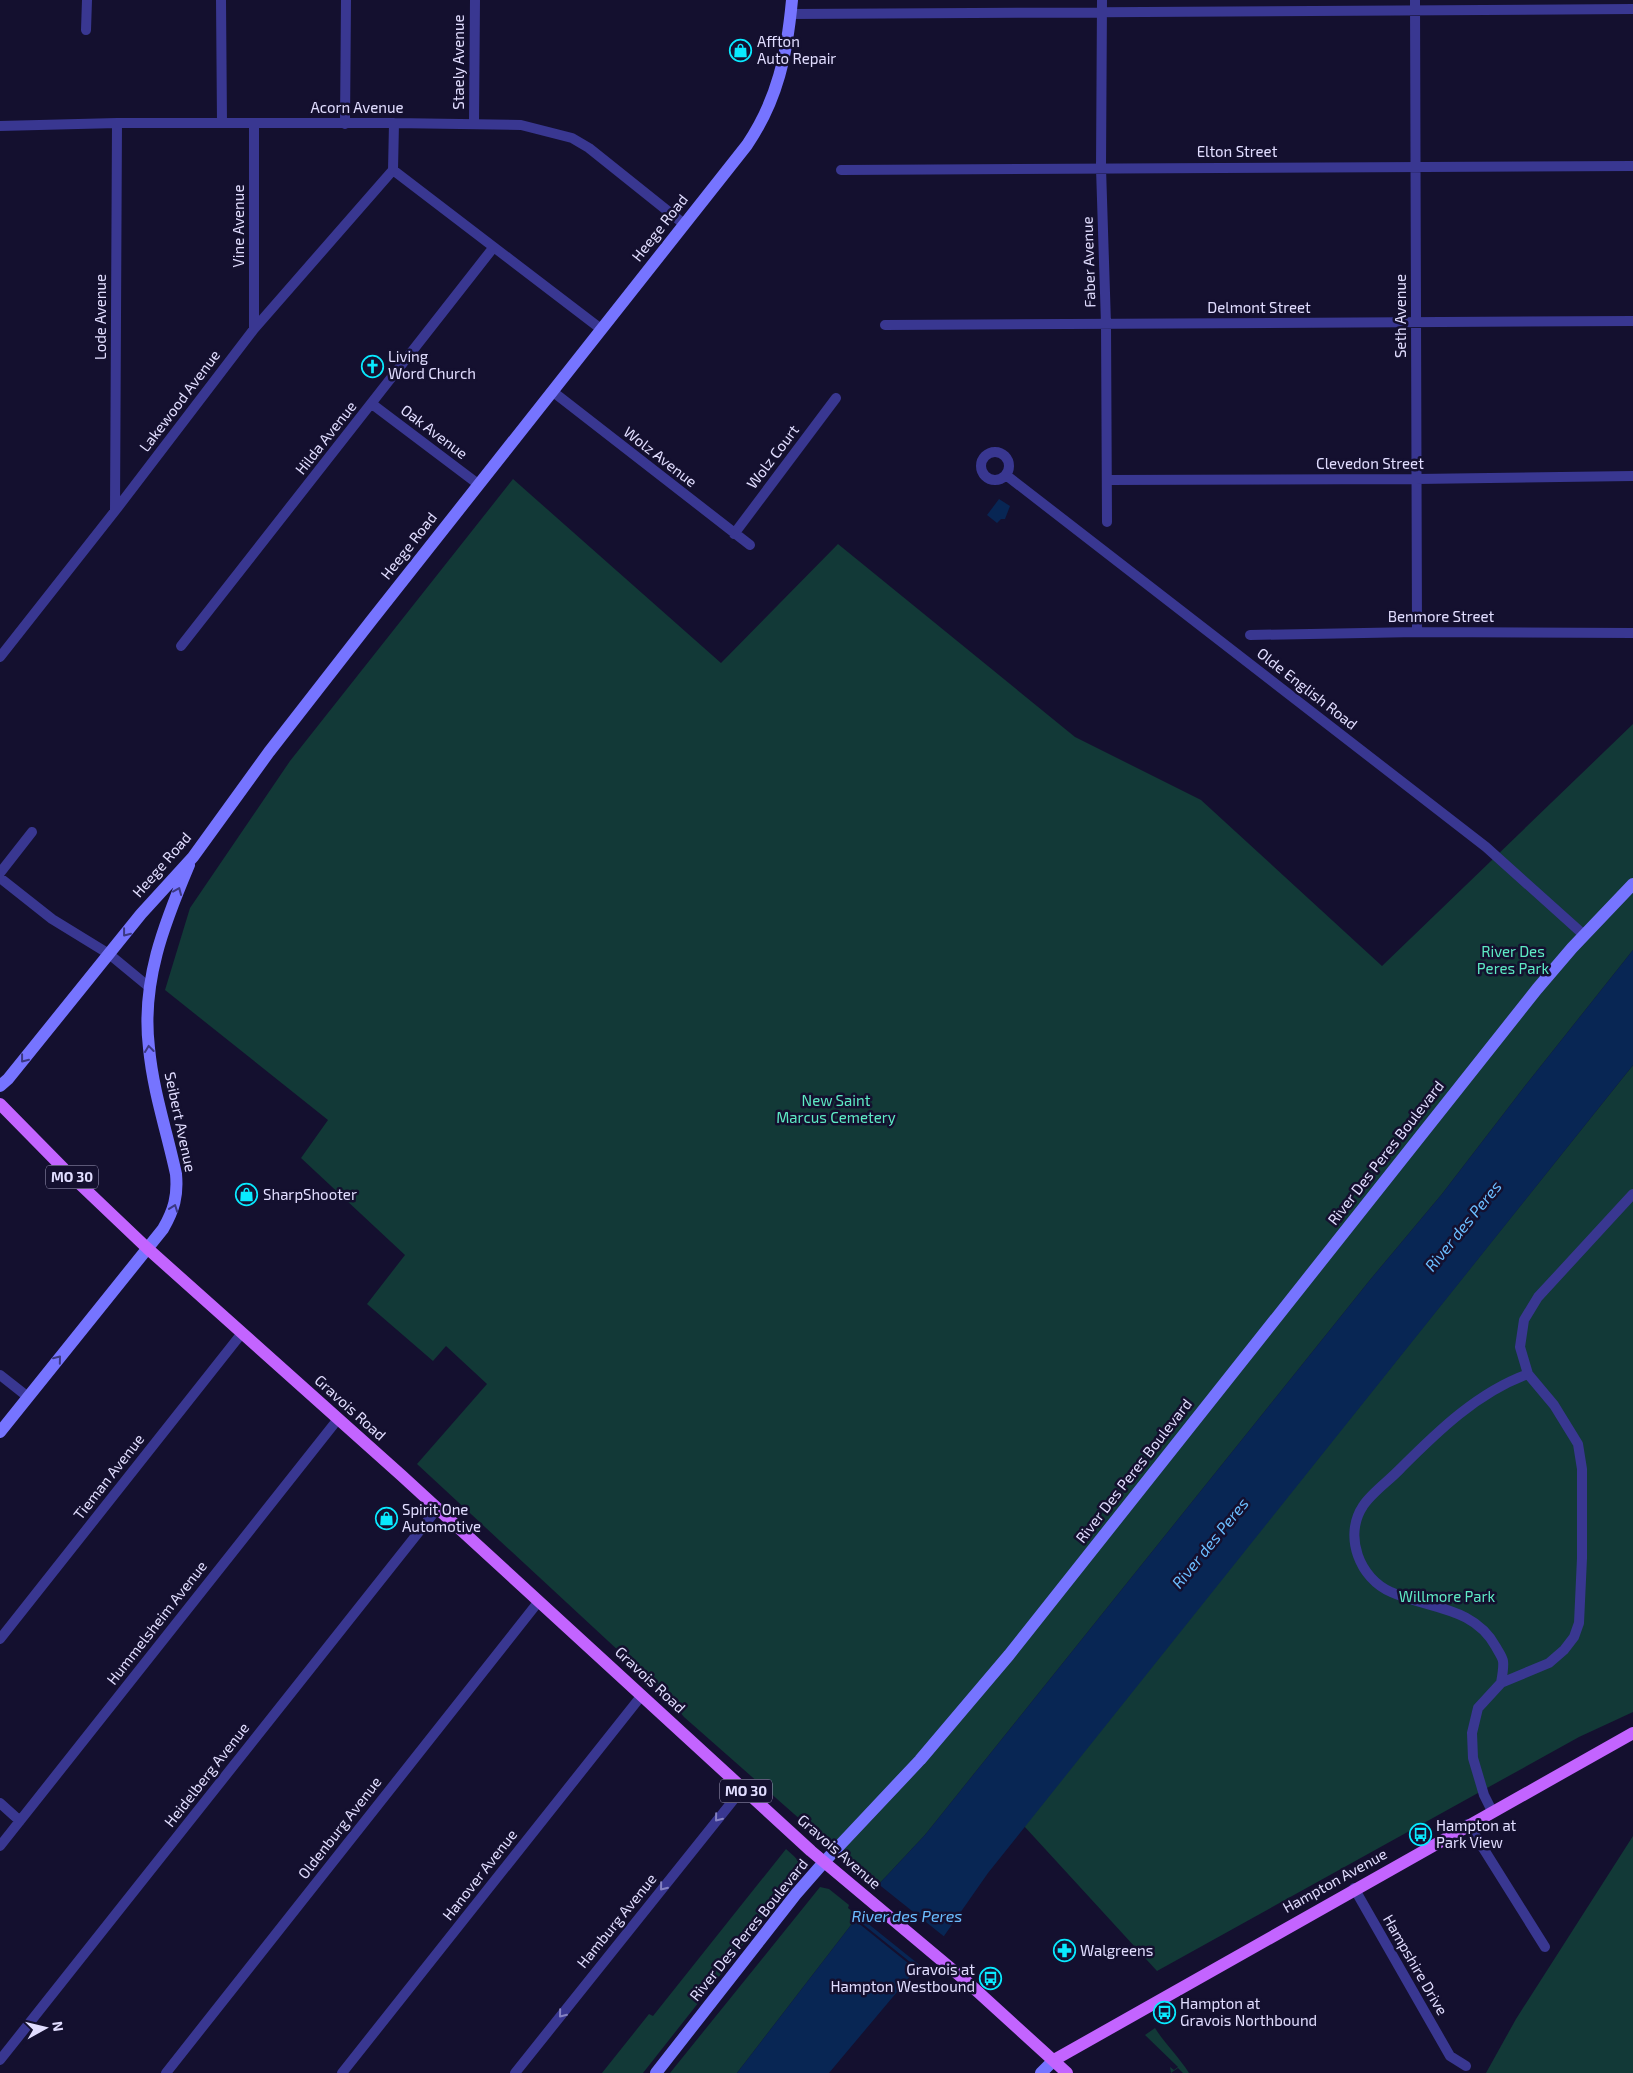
<svg xmlns="http://www.w3.org/2000/svg" width="1633" height="2073" viewBox="0 0 1633 2073" font-family="'Exo 2',sans-serif">
<rect width="100%" height="100%" fill="#14102f"/>
<path fill="#123937" d="M513 479 721 663 838 544 1075 737 1201 800 1382 966 1633 724V950L1525 1086 1442 1194 1370 1280 925 1835 879 1884 871 1878 869 1880 684 1717 662 1691 417 1464 487 1384 446 1346 433 1361 367 1304 405 1255 301 1158 328 1120 165 990 190 908 290 761Z
M1633 1065V1712L1579 1737 1157 1971 1024 1826Z
M1633 1836V2073H1486L1516 2019Z
M786 1849C793 1856 803 1861 798 1871L721 1974 643 2073H602L649 2014 653 2016Z
M820 1887 829 1889 849 1905 848 1908 858 1916 737 2073H670Z
M1155 2028C1165 2044 1179 2057 1189 2073H1183L1178 2068 1171 2073 1170 2067 1174 2070 1178 2067 1145 2035Z"/>
<path fill="#082654" d="M999 499 1010 506 1005 519H1001L997 523 987 515Z
M1633 950V1065L988 1873 944 1936 829 2073H737L858 1916 879 1884 925 1835 1370 1280 1442 1194 1525 1086Z"/>
<path fill="#14102f" d="M877 1883 946 1938 922 1967 856 1914Z
M854 1917 920 1970 919 1972 852 1918Z"/>
<g fill="none" stroke-linecap="round" stroke-linejoin="round">
<path stroke="#393791" stroke-width="10" d="M221 0 222 123
M1102 0 1101 168 1106 324 1107 522
M1415 0 1417 632
M791 14 1633 9
M86 30 87 0
M345 124 346 0
M474 124 475 0
M0 126 117 123H394L521 125 572 138 589 148 684 224
M393 170 601 329
M841 170 1633 166
M885 325 1633 321
M254 329V123
M552 391 750 545
M372 404 478 484
M981 466a14 14 0 1 1 28 0a14 14 0 1 1-28 0Z
M1006 475 1486 847 1584 935
M1107 480 1417 479 1633 476
M115 511 117 123
M734 534 836 398
M1250 635 1417 632 1633 633
M181 646 493 248
M0 657 115 511 254 329 393 170 394 123
M0 873 32 832
M0 878 52 919 109 954 149 987
M0 1375 28 1397
M0 1639 242 1333
M1501 1683C1502 1677 1504 1667 1503 1661 1502 1656 1498 1651 1496 1647 1474 1606 1428 1609 1391 1592 1360 1579 1343 1536 1363 1506 1371 1493 1390 1480 1401 1468 1438 1431 1478 1392 1528 1374L1520 1347 1524 1320 1538 1297 1633 1194
M0 1803 20 1821
M1492 1811 1484 1795 1473 1758 1472 1733 1478 1708 1501 1683 1549 1663 1564 1650 1574 1637 1579 1623 1582 1558V1469L1578 1444 1554 1405 1528 1374
M1468 1824 1545 1947
M0 1846 338 1419
M1354 1888 1450 2056 1466 2066
M0 2060 437 1509
M166 2073 539 1601
M342 2073 642 1695
M515 2073 743 1788"/>
<path stroke="#7674ff" stroke-width="12" d="M0 1086 8 1079 141 914 193 857 269 752 371 621 747 145C778 99 787 54 792 0
M0 1432 163 1229C174 1210 178 1196 176 1174 167 1132 153 1091 149 1048 141 982 164 924 189 865
M656 2073 796 1894 824 1862 920 1760 1009 1655 1537 989 1572 948 1633 884
M1041 2073 1054 2060"/>
<path stroke="#c364ff" stroke-width="12" d="M0 1104 64 1169 147 1248 401 1475 811 1851 966 1981 1067 2073
M1054 2060 1633 1733"/>
</g>
<defs><path id="oneway-chevron" d="M-2-3.5L2.5 0L-2 3.5" fill="none" stroke-width="1.6" stroke-linecap="round" stroke-linejoin="round" transform="scale(1.25)"/></defs>
<g stroke="#3b3882">
<use href="#oneway-chevron" transform="translate(178 891) rotate(-67)"/>
<use href="#oneway-chevron" transform="translate(126 933) rotate(128)"/>
<use href="#oneway-chevron" transform="translate(149 1049) rotate(-97)"/>
<use href="#oneway-chevron" transform="translate(24 1059) rotate(128)"/>
<use href="#oneway-chevron" transform="translate(174 1208) rotate(-70)"/>
<use href="#oneway-chevron" transform="translate(58 1359) rotate(-51)"/>
</g>
<g stroke="#8582c2">
<use href="#oneway-chevron" transform="translate(718 1818) rotate(129)"/>
<use href="#oneway-chevron" transform="translate(663 1887) rotate(129)"/>
<use href="#oneway-chevron" transform="translate(562 2014) rotate(129)"/>
</g>
<defs>
<symbol id="shop-ring" viewBox="-11 -11 22 22"><circle r="9.5" fill="#14102f" stroke="#09eaff" stroke-width="1.5"/><path d="M-5-2.5h2.3a2.7 3.5 0 0 1 5.4 0H5L5.5 6h-11ZM-1.5-2.5h3a1.5 2.3 0 0 0-3 0Z" fill="#09eaff"/></symbol>
<symbol id="church-ring" viewBox="-11 -11 22 22"><circle r="9.5" fill="#14102f" stroke="#09eaff" stroke-width="1.5"/><path d="M-1.2-6h2.4v3.5h3.3v2.4h-3.3V6h-2.4V-.1h-3.3v-2.4h3.3Z" fill="#09eaff"/></symbol>
<symbol id="bus-ring" viewBox="-11 -11 22 22"><circle r="9.5" fill="#14102f" stroke="#09eaff" stroke-width="1.5"/><path d="M-5-6H5V4H4V6H2V4H-2V6H-4V4H-5ZM-3.5-4V0h7V-4ZM-3.5 1.2v1.5H-2V1.2ZM2 1.2v1.5H3.5V1.2Z" fill="#09eaff"/></symbol>
<symbol id="pharmacy-ring" viewBox="-11 -11 22 22"><circle r="9.5" fill="#14102f" stroke="#09eaff" stroke-width="1.5"/><path d="M-2-6h4v4h4v4h-4v4h-4v-4h-4v-4h4Z" fill="#09eaff"/></symbol>
</defs>
<g fill-rule="evenodd">
<use href="#shop-ring" x="728" y="38" width="25" height="25"/>
<use href="#church-ring" x="360" y="354" width="25" height="25"/>
<use href="#shop-ring" x="234" y="1182" width="25" height="25"/>
<use href="#shop-ring" x="374" y="1506" width="25" height="25"/>
<use href="#bus-ring" x="1408" y="1822" width="25" height="25"/>
<use href="#pharmacy-ring" x="1052" y="1938" width="25" height="25"/>
<use href="#bus-ring" x="978" y="1966" width="25" height="25"/>
<use href="#bus-ring" x="1152" y="2000" width="25" height="25"/>
</g>
<g text-anchor="middle" stroke-width="5" stroke-linejoin="round" paint-order="stroke">
<g fill="#14102f" stroke="#a4a0c1" stroke-width="1">
<rect x="46" y="1165.5" width="52" height="23" rx="4"/>
<rect x="720" y="1779.5" width="52" height="23" rx="4"/>
</g>
<g font-size="14" font-weight="bold" fill="#e1ddff">
<text x="72" y="1182">MO 30</text>
<text x="746" y="1796">MO 30</text>
</g>
<g font-size="15" fill="#e1ddff" stroke="#14102f" text-anchor="start">
<text x="757" y="47">Affton<tspan x="757" dy="17">Auto Repair</tspan></text>
<text x="388" y="362">Living<tspan x="388" dy="17">Word Church</tspan></text>
<text x="263" y="1200">SharpShooter</text>
<text x="402" y="1515">Spirit One<tspan x="402" dy="17">Automotive</tspan></text>
<text x="1436" y="1831">Hampton at<tspan x="1436" dy="17">Park View</tspan></text>
<text x="1080" y="1956">Walgreens</text>
<text x="975" y="1975" text-anchor="end">Gravois at<tspan x="975" dy="17">Hampton Westbound</tspan></text>
<text x="1180" y="2009">Hampton at<tspan x="1180" dy="17">Gravois Northbound</tspan></text>
</g>
<g font-size="15" fill="#e1ddff" stroke="#14102f">
<text transform="translate(459 62) rotate(-90)" y="5">Staely Avenue</text>
<text x="357" y="113">Acorn Avenue</text>
<text x="1237" y="157">Elton Street</text>
<text transform="translate(239 226) rotate(-90)" y="5">Vine Avenue</text>
<text transform="translate(660 228) rotate(-52)" y="5">Heege Road</text>
<text transform="translate(1089 262) rotate(-92)" y="5">Faber Avenue</text>
<text x="1259" y="313">Delmont Street</text>
<text transform="translate(1401 316) rotate(-90)" y="5">Seth Avenue</text>
<text transform="translate(101 317) rotate(-90)" y="5">Lode Avenue</text>
<text transform="translate(180 401) rotate(-53)" y="5">Lakewood Avenue</text>
<text transform="translate(434 432) rotate(37)" y="5">Oak Avenue</text>
<text transform="translate(326 438) rotate(-52)" y="5">Hilda Avenue</text>
<text transform="translate(660 457) rotate(38)" y="5">Wolz Avenue</text>
<text transform="translate(773 457) rotate(-53)" y="5">Wolz Court</text>
<text x="1370" y="469">Clevedon Street</text>
<text transform="translate(409 546) rotate(-52)" y="5">Heege Road</text>
<text x="1441" y="622">Benmore Street</text>
<text transform="translate(1307 689) rotate(38)" y="5">Olde English Road</text>
<text transform="translate(162 865) rotate(-49)" y="5">Heege Road</text>
<text transform="translate(180 1122) rotate(78)" y="5">Seibert Avenue</text>
<text transform="translate(1386 1153) rotate(-52)" y="5">River Des Peres Boulevard</text>
<text transform="translate(350 1408) rotate(42)" y="5">Gravois Road</text>
<text transform="translate(1134 1471) rotate(-52)" y="5">River Des Peres Boulevard</text>
<text transform="translate(109 1477) rotate(-52)" y="5">Tieman Avenue</text>
<text transform="translate(157 1623) rotate(-52)" y="5">Hummelsheim Avenue</text>
<text transform="translate(650 1680) rotate(43)" y="5">Gravois Road</text>
<text transform="translate(207 1775) rotate(-52)" y="5">Heidelberg Avenue</text>
<text transform="translate(340 1828) rotate(-52)" y="5">Oldenburg Avenue</text>
<text transform="translate(839 1852) rotate(41)" y="5">Gravois Avenue</text>
<text transform="translate(480 1875) rotate(-52)" y="5">Hanover Avenue</text>
<text transform="translate(1335 1881) rotate(-29)" y="5">Hampton Avenue</text>
<text transform="translate(617 1921) rotate(-51)" y="5">Hamburg Avenue</text>
<text transform="translate(749 1930) rotate(-51)" y="5">River Des Peres Boulevard</text>
<text transform="translate(1415 1965) rotate(60)" y="5">Hampshire Drive</text>
</g>
<g font-size="15" fill="#5eebc5" stroke="#14102f">
<text x="1513" y="957">River Des<tspan x="1513" dy="17">Peres Park</tspan></text>
<text x="836" y="1106">New Saint<tspan x="836" dy="17">Marcus Cemetery</tspan></text>
<text x="1447" y="1602">Willmore Park</text>
</g>
<g font-size="16" font-style="italic" fill="#6bbdff" stroke="#14102f">
<text transform="translate(1463 1226) rotate(-51)" y="6">River des Peres</text>
<text transform="translate(1210 1543) rotate(-51)" y="6">River des Peres</text>
<text x="907" y="1922">River des Peres</text>
</g>
</g>
<g transform="translate(45 2028) rotate(82)" stroke="#14102f" stroke-width="4" paint-order="stroke">
<path d="M0-4L9 19L0 12L-9 19Z" fill="#e1ddff"/>
<text y="-8" font-size="14" font-weight="bold" text-anchor="middle" fill="#e1ddff">N</text>
</g>
</svg>
